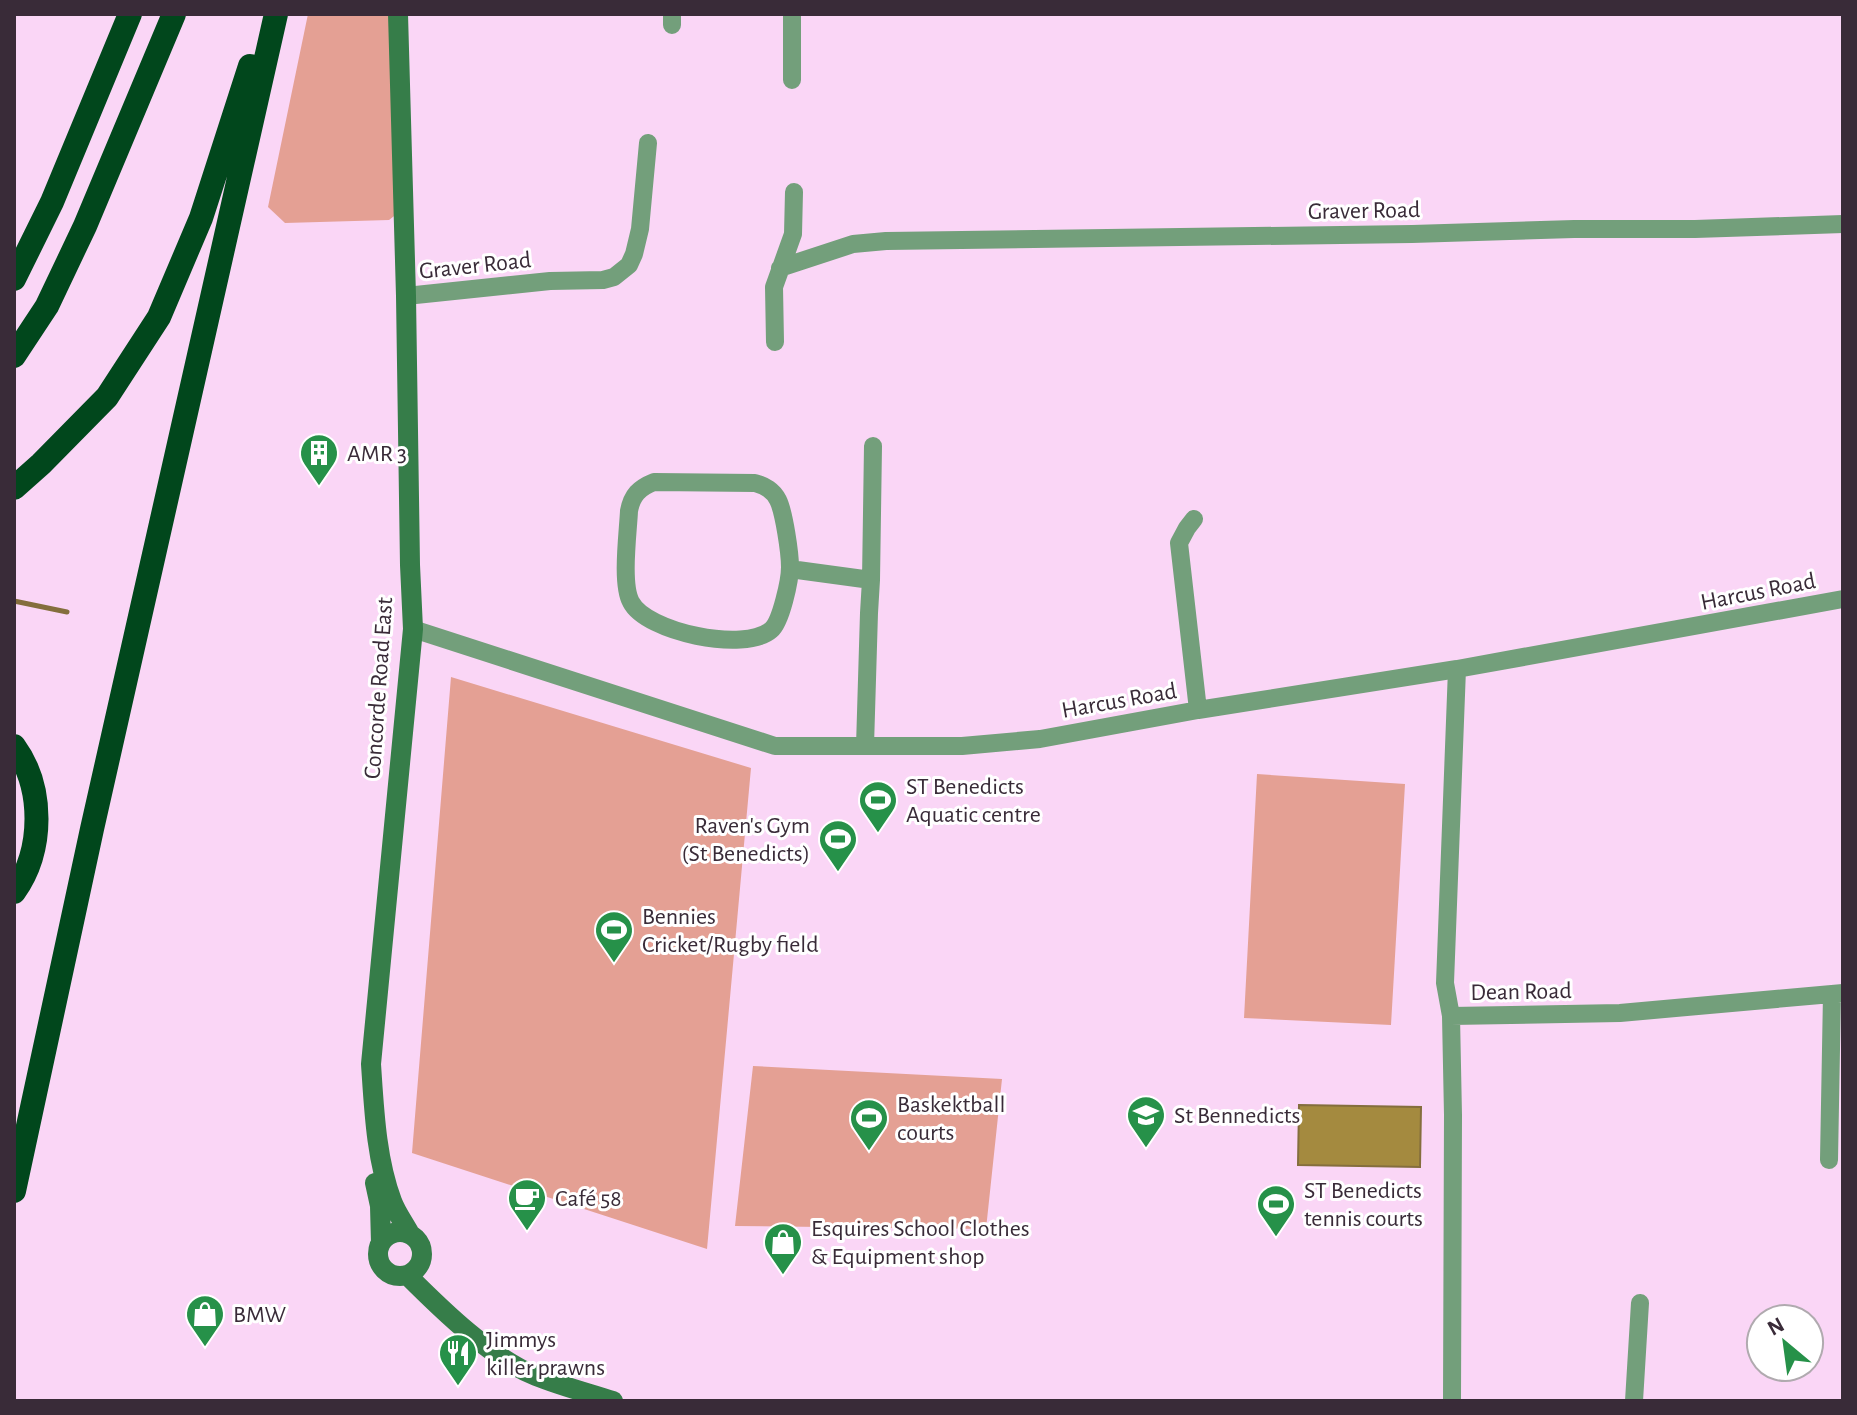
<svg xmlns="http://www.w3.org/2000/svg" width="1857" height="1415" viewBox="0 0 1857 1415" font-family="'Alegreya Sans',sans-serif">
<rect width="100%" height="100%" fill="#fad6f6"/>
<path fill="#e4a094" d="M308 14H391L407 206 389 220 285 223 268 207Z
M451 677 751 768 707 1249 412 1153Z
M1257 774 1405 784 1391 1025 1244 1018Z
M753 1066 1002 1079 986 1229 735 1226Z"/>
<path fill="#a48a3f" stroke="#846e3d" stroke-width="2" d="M1299 1105 1421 1107 1420 1167 1298 1165Z"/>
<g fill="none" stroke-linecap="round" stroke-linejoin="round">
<path stroke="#846e3d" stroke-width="5" d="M14 601 67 612"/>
<path stroke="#739f7b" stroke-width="18" d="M672 14V25
M792 80V14
M780 268 853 244 886 241 1412 234 1574 229H1695L1843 224
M406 296 550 281 603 280 614 277 629 265 634 254 640 229 648 143
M775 342 774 287 793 234 794 192
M654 482 755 483C765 486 773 490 778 500 784 512 790 553 790 567 790 580 781 622 771 630 745 653 646 632 631 602 621 584 628 533 629 511 632 495 639 488 654 482Z
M1194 519 1187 528 1179 543 1198 710
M790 569 871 580 869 613 865 746
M871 580 873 446
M413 629 775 746H962L1040 739 1198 710 1457 669 1843 599
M1457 669 1445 983 1451 1016 1620 1013 1843 993
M1451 1016 1453 1115 1452 1401
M1829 1160 1832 994
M1634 1401 1640 1303"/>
<path stroke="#367d49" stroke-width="20" d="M398 14 406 296 410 565 413 629 371 1064C374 1108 376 1159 392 1201 396 1212 404 1223 410 1234
M375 1183 380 1206 381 1243
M378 1254a22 22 0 1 1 44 0a22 22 0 1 1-44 0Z
M408 1276C442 1310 491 1358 536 1376 561 1386 588 1393 613 1401"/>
<path stroke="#01471c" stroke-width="24" d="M14 279 52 202 130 14
M14 356 47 306 85 226 174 14
M14 488 41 464 107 397 159 317 201 218 250 66
M14 746C44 787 44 850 14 892
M14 1191 92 829 276 14"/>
</g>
<defs>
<symbol id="building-pin" viewBox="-11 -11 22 30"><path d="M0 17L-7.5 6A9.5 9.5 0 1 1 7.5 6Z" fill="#269149" stroke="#fff"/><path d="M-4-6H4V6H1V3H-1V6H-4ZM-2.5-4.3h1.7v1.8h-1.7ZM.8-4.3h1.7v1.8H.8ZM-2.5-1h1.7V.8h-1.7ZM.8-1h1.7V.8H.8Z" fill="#fff"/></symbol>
<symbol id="stadium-pin" viewBox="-11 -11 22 30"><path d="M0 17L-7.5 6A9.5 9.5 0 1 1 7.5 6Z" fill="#269149" stroke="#fff"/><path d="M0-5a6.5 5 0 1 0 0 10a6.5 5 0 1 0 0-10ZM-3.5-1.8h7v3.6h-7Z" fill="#fff"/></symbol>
<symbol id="school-pin" viewBox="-11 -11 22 30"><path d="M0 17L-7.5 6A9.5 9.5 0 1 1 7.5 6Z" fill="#269149" stroke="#fff"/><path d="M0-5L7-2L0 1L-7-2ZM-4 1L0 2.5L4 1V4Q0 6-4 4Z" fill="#fff"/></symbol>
<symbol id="cafe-pin" viewBox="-11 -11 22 30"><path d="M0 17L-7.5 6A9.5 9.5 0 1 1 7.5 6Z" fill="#269149" stroke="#fff"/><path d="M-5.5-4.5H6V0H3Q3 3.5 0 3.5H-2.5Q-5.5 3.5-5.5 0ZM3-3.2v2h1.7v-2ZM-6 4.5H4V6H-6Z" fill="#fff"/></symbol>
<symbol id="shop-pin" viewBox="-11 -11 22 30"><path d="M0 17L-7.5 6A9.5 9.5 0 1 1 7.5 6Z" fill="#269149" stroke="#fff"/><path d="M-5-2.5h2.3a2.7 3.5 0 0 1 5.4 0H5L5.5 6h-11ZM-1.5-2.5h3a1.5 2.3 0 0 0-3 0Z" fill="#fff"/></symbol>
<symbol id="restaurant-pin" viewBox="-11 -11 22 30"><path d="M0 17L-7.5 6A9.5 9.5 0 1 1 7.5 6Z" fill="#269149" stroke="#fff"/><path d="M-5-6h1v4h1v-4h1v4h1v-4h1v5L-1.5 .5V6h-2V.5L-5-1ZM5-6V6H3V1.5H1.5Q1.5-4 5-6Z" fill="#fff"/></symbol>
</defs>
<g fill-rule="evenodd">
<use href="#building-pin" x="297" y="431" width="44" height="60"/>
<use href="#stadium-pin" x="856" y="778" width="44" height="60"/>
<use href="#stadium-pin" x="816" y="817" width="44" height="60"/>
<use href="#stadium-pin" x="592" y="908" width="44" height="60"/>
<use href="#school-pin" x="1124" y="1093" width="44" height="60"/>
<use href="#stadium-pin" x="847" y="1096" width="44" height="60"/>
<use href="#cafe-pin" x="505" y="1176" width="44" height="60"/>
<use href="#stadium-pin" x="1254" y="1182" width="44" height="60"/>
<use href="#shop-pin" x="761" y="1220" width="44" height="60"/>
<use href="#shop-pin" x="183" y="1292" width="44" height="60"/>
<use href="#restaurant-pin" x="436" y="1331" width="44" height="60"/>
</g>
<g text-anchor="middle" stroke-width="6" stroke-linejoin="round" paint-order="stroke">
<g font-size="24" fill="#392b38" stroke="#fff">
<text transform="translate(1364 210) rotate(-1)" y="8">Graver Road</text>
<text transform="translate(475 265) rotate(-6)" y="8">Graver Road</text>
<text transform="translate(1758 591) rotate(-11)" y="8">Harcus Road</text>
<text transform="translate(378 688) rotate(-86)" y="8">Concorde Road East</text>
<text transform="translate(1119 700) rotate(-10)" y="8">Harcus Road</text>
<text transform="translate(1521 991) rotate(-1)" y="8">Dean Road</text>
</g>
<g font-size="24" fill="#392b38" stroke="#fff" text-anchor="start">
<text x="347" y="461">AMR 3</text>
<text x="906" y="794">ST Benedicts<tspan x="906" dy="28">Aquatic centre</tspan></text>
<text x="810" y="833" text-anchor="end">Raven's Gym<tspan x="810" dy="28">(St Benedicts)</tspan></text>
<text x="642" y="924">Bennies<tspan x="642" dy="28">Cricket/Rugby field</tspan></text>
<text x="897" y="1112">Baskektball<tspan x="897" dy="28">courts</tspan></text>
<text x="1174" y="1123">St Bennedicts</text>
<text x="1304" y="1198">ST Benedicts<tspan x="1304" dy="28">tennis courts</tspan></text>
<text x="555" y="1206">Café 58</text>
<text x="811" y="1236">Esquires School Clothes<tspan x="811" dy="28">&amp; Equipment shop</tspan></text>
<text x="233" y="1322">BMW</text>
<text x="486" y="1347">Jimmys<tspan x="486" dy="28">killer prawns</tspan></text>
</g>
</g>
<rect width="1857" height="1415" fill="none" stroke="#392b38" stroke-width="32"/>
<g transform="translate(1785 1343) rotate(331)"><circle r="38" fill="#ffffff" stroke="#b0aaaf" stroke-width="2"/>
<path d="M0-6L14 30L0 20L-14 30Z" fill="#269149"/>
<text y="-12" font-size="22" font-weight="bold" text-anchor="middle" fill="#392b38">N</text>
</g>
</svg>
